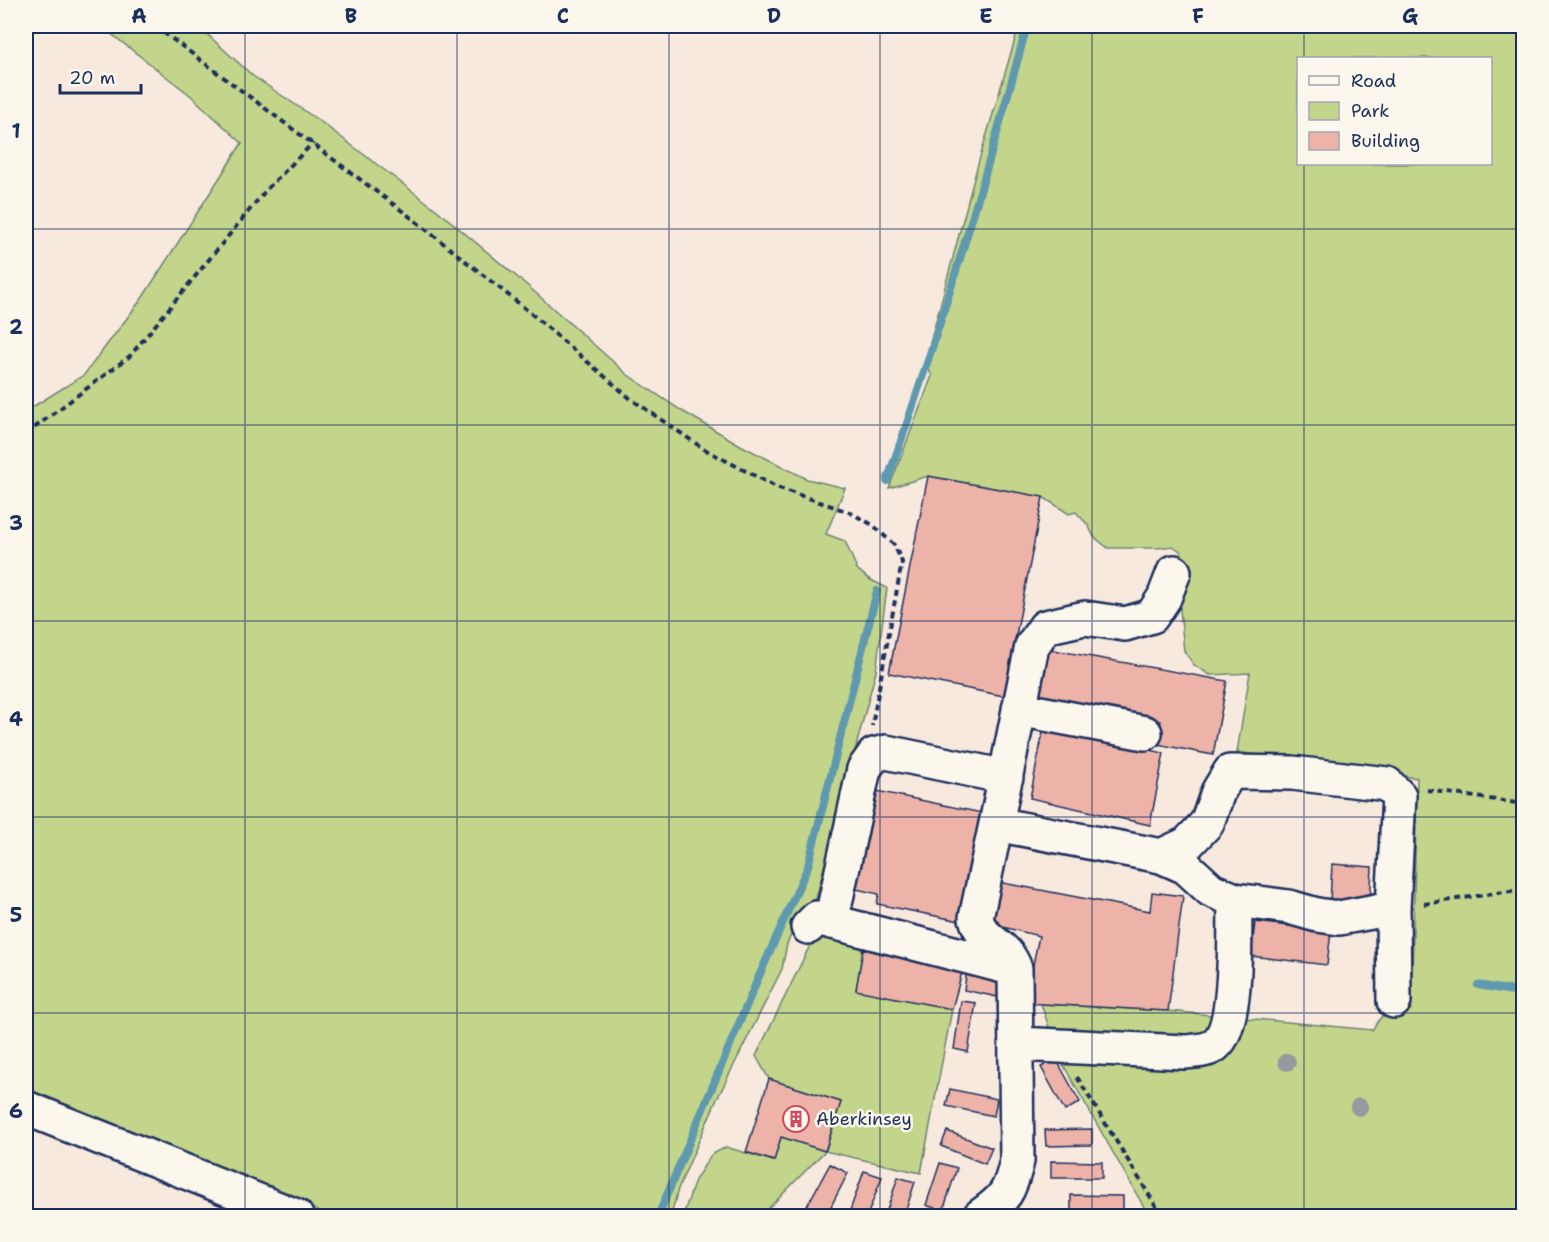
<svg xmlns="http://www.w3.org/2000/svg" width="1549" height="1242" viewBox="0 0 1549 1242" font-family="'Shantell Sans',sans-serif">
<rect width="100%" height="100%" fill="#f8e9de"/>
<filter id="ink" filterUnits="userSpaceOnUse"><feTurbulence type="fractalNoise" baseFrequency=".0167" numOctaves="2"/><feDisplacementMap in="SourceGraphic" scale="12" xChannelSelector="R" yChannelSelector="G"/><feConvolveMatrix kernelMatrix="1 2 1 2 8 2 1 2 1" color-interpolation-filters="sRGB"/></filter>
<g filter="url(#ink)">
<path fill="#c2d58a" stroke="#6e8274" stroke-width="1.5" fill-rule="evenodd" d="M101 26H198L253 76 321 122 437 210 529 287 628 375 682 411 742 446 807 479 845 488 826 534 845 541 857 569 869 579 887 588 876 671 811 917 797 922 787 944 782 969 717 1099 678 1189 671 1216H330L26 1091V411L84 375 143 297 242 143 190 95Z
M1019 26H1523V1216H1149L1060 1059 1041 1004 1168 1011 1372 1030 1412 974 1417 778 1237 752 1250 673 1210 675 1194 665 1184 651 1178 588 1185 561 1180 551 1173 546 1157 548H1108L1094 537 1088 525 1076 512 1069 514 1043 497 928 476 889 488 932 376 925 362 976 171ZM1298 58H1490V164H1298Z
M817 931 863 949 856 990 952 1009 921 1173 825 1151 761 1216H683L695 1180 711 1155 726 1147 773 1161 781 1137 826 1150 841 1102 769 1079 756 1056Z"/>
<g fill="none" stroke-linecap="round" stroke-linejoin="round">
<path stroke="#5f99b0" stroke-width="8" d="M887 481C940 332 985 179 1027 26
M1478 985 1524 993
M658 1216 756 983 808 866 877 591"/>
</g>
<path fill="#edb3a8" stroke="#1b2f5e" stroke-width="1.5" d="M928 476 1043 497 1004 696 889 673Z
M1048 649 1227 681 1213 755 1157 744 1161 721 1039 698Z
M1044 727 1164 753 1150 825 1030 798Z
M867 789 987 814 965 922 877 904 879 894 847 887Z
M1332 864 1372 867 1370 904 1330 902Z
M998 882 1150 911 1152 892 1183 896 1168 1011 1025 1003 1039 936 991 924Z
M1255 922 1331 931 1327 965 1251 956Z
M863 949 962 972 952 1009 856 990Z
M967 970 1002 977 998 997 964 990Z
M961 1001 976 1003 968 1052 954 1049Z
M1056 1059 1080 1102 1065 1111 1041 1067Z
M769 1079 841 1102 825 1151 781 1137 774 1161 746 1152Z
M950 1089 997 1099 994 1116 946 1106Z
M1092 1129V1145L1046 1146 1045 1130Z
M947 1131 992 1148 985 1164 941 1146Z
M1051 1161 1102 1162V1178H1051Z
M940 1163 957 1168 943 1211 926 1205Z
M830 1164 848 1173 826 1216 807 1206Z
M864 1171 882 1177 867 1216H848Z
M898 1177 915 1182 904 1216H885Z
M1071 1195 1123 1196V1212H1071Z"/>
<g fill="none" stroke-linecap="round" stroke-linejoin="round">
<defs>
<path id="minor" d="M1019 709 1145 733
M996 824 1032 646 1045 627 1085 618 1125 624 1152 616 1164 598 1174 572
M1161 856 1187 844 1207 823 1218 792 1230 772 1292 773 1387 784 1399 796 1393 908 1394 1001
M831 922 864 769 874 755 886 752 1006 777
M808 927 817 918 1015 969
M1017 1044 1185 1052C1195 1051 1209 1051 1216 1044 1239 1024 1234 931 1235 900
M26 1108 296 1216
M980 1216C1006 1198 1010 1191 1017 1161L1015 969C1006 942 982 943 976 918L996 824 1161 856 1186 867 1211 890 1235 900 1289 907 1317 915 1339 918 1393 908"/>
</defs>
<use href="#minor" stroke="#1b2f5e" stroke-width="38"/>
<path stroke="#1b2f5e" stroke-width="4" stroke-dasharray="6 4.5" stroke-linecap="butt" d="M155 26 413 219 527 310 631 399 704 449 776 487 849 512 873 525 894 545 902 562 872 726
M26 434 130 356 266 190 313 143
M1427 790 1524 804
M1424 904 1524 889
M1077 1077 1162 1216"/>
<use href="#minor" stroke="#fbf7ec" stroke-width="33"/>
</g>
<g fill="#96999e">
<circle cx="1287" cy="1062" r="9"/>
<circle cx="1359" cy="1107" r="9"/>
</g>
</g>
<path fill="none" stroke="#1b2f5e" stroke-width="1.5" stroke-opacity="0.55" d="M245 26V1216M457 26V1216M669 26V1216M880 26V1216M1092 26V1216M1304 26V58M1304 164V1216M26 229H1524M26 425H1524M26 621H1524M26 817H1524M26 1013H1524"/>
<defs>
<symbol id="building-ring" viewBox="-11 -11 22 22"><circle r="9.5" fill="#fbf7ec" stroke="#d1495b" stroke-width="1.5"/><path d="M-4-6H4V6H1V3H-1V6H-4ZM-2.5-4.3h1.7v1.8h-1.7ZM.8-4.3h1.7v1.8H.8ZM-2.5-1h1.7V.8h-1.7ZM.8-1h1.7V.8H.8Z" fill="#d1495b"/></symbol>
</defs>
<g fill-rule="evenodd">
<use href="#building-ring" x="781" y="1104" width="30" height="30"/>
</g>
<g text-anchor="middle" stroke-width="5" stroke-linejoin="round" paint-order="stroke">
<g font-size="18" fill="#1b2f5e" stroke="#fbf7ec" text-anchor="start">
<text x="816" y="1125">Aberkinsey</text>
</g>
</g>
<rect width="1549" height="1242" fill="none" stroke="#fbf7ec" stroke-width="66"/>
<rect x="1297" y="57" width="195" height="108" fill="#fbf7ec" stroke="#a1a7b3" stroke-width="1.5"/>
<rect x="1309" y="76" width="30" height="9" fill="#fbf7ec" stroke="#a1a7b3" stroke-width="1.5"/>
<text x="1351" y="87" font-size="18" fill="#1b2f5e">Road</text>
<rect x="1309" y="102" width="30" height="18" fill="#c2d58a" stroke="#a1a7b3" stroke-width="1.5"/>
<text x="1351" y="117" font-size="18" fill="#1b2f5e">Park</text>
<rect x="1309" y="132" width="30" height="18" fill="#edb3a8" stroke="#a1a7b3" stroke-width="1.5"/>
<text x="1351" y="147" font-size="18" fill="#1b2f5e">Building</text>
<path d="M60 84v9h81v-9" fill="none" stroke="#1b2f5e" stroke-width="3"/>
<text x="69" y="84" font-size="18" fill="#1b2f5e" stroke="#fbf7ec" stroke-width="4.5" paint-order="stroke">20 m</text>
<rect x="33" y="33" width="1483" height="1176" fill="none" stroke="#1b2f5e" stroke-width="2"/>
<g font-size="20" text-anchor="middle" font-weight="bold" fill="#1b2f5e">
<text x="139" y="23">A</text>
<text x="351" y="23">B</text>
<text x="563" y="23">C</text>
<text x="774" y="23">D</text>
<text x="986" y="23">E</text>
<text x="1198" y="23">F</text>
<text x="1410" y="23">G</text>
<text x="16" y="138">1</text>
<text x="16" y="334">2</text>
<text x="16" y="530">3</text>
<text x="16" y="726">4</text>
<text x="16" y="922">5</text>
<text x="16" y="1118">6</text>
</g>
</svg>
